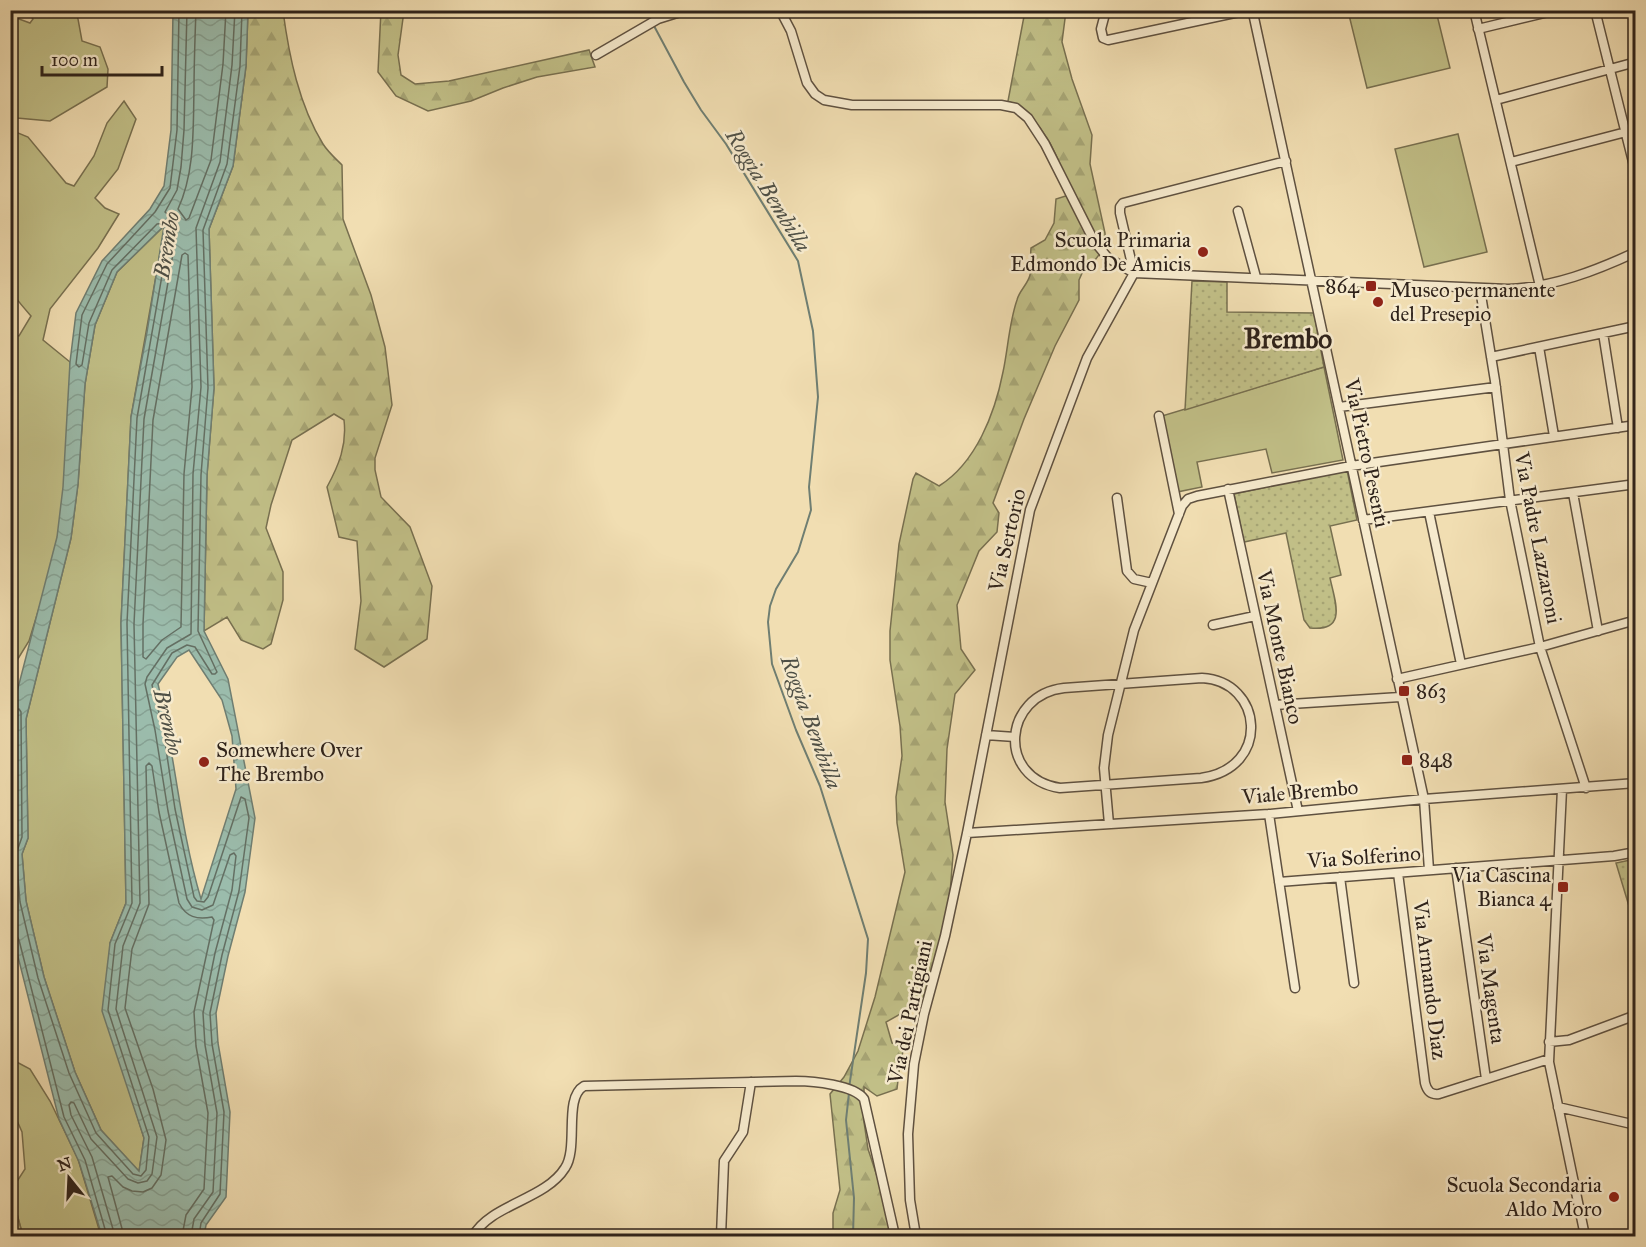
<svg xmlns="http://www.w3.org/2000/svg" width="1646" height="1247" viewBox="0 0 1646 1247" font-family="'IM FELL Great Primer',serif">
<defs>
<pattern id="forest-firs" width="22" height="20" patternUnits="userSpaceOnUse" patternTransform="scale(1.5)"><rect width="22" height="20" fill="#c1bf87"/><path d="M5 1l3.5 6h-7zM16 11l3.5 6h-7z" fill="#a6a474"/></pattern>
<pattern id="park-dots" width="8" height="8" patternUnits="userSpaceOnUse" patternTransform="scale(1.5)"><rect width="8" height="8" fill="#c1bf87"/><path d="M2 2h.1M6 6h.1" fill="none" stroke="#a6a474" stroke-width="1.8" stroke-linecap="round"/></pattern>
<pattern id="water-waves" width="16" height="10" patternUnits="userSpaceOnUse" patternTransform="scale(1.5)"><rect width="16" height="10" fill="#9bbcac"/><path d="M0 5q4-4 8 0t8 0" fill="none" stroke="#86a193"/></pattern>
</defs>
<rect width="100%" height="100%" fill="#f1deb2"/>
<filter id="stains"><feTurbulence type="fractalNoise" baseFrequency=".00333" numOctaves="4"/><feColorMatrix values="0 0 0 0 .2 0 0 0 0 .09 0 0 0 0 .02 0 0 0 .5 -.17"/></filter>
<radialGradient id="worn" r=".72"><stop offset=".6" stop-color="#630" stop-opacity="0"/><stop offset="1" stop-color="#630" stop-opacity=".3"/></radialGradient>
<path fill="#c1bf87" stroke="#787050" stroke-width="1.5" d="M27 11H74L78 19 82 41 100 47 108 69 107 87 50 121 17 118 11 106V16L30 23 33 19Z
M1348 11H1436L1450 68 1367 88Z
M124 101 136 119 118 169 95 198 105 208 119 214 98 248 50 309 43 340 70 362 73 466 56 553 29 641 11 670V334L19 336 31 316C11 293 3 286 17 256L10 238 12 208 10 207 11 130 28 137 66 183 74 186 94 156 107 123Z
M1458 134 1487 252 1424 267 1395 149Z
M165 225 131 417 121 623 126 903 110 943 131 1096 144 1138 139 1172 101 1130 75 1072 44 977 26 901 22 854 28 838 26 719 71 538 78 484 85 384 95 325 117 272Z
M1324 367 1343 460 1272 473 1266 449 1197 462 1202 487 1177 492 1162 416Z
M11 1059 30 1069 50 1101 78 1159 101 1236H23L13 1199 14 1186 25 1169 22 1132 11 1107Z"/>
<path fill="url(#forest-firs)" stroke="#787050" stroke-width="1.5" d="M381 10 404 11 398 55 401 75 415 84 449 81 589 50 595 67 537 77 503 88 471 101 428 111 396 96 378 72Z
M248 11H283C289 56 299 105 323 144 328 152 336 159 342 165L343 219 371 295 385 347 392 405 375 458V470L381 497 410 527 432 586 427 639 384 667 355 649 361 601 357 541 339 537 327 487C339 465 347 445 344 420L334 414 292 440 271 505 266 528 283 572V600L271 644 263 649 241 640 227 617 204 631 207 475 214 388 209 229 233 166 246 66Z
M1025 11H1066L1062 42 1072 79 1092 135 1090 164 1105 233V247L1095 260 1083 271 1079 280V300L1055 346 1024 419 993 503 999 513 997 532 979 551 957 605 961 649 975 670 955 694 947 749 945 802 953 855 950 893 944 931 922 1002 886 1022 892 1043 904 1048 900 1063 897 1089 877 1096 864 1087V1122L868 1149 886 1203 891 1236H833V1213L840 1190 830 1094 844 1077 858 1051 875 997 905 872 897 823 896 797 902 756 900 726 890 660V631L899 544 913 479 916 473 939 486C976 463 995 413 1003 372 1008 349 1009 323 1017 300 1019 291 1028 284 1030 275 1032 267 1030 256 1031 248L1045 240 1054 223 1056 199 1072 194C1059 160 1044 117 1008 101Z
M10 1190 23 1236H11Z"/>
<path fill="url(#park-dots)" stroke="#787050" stroke-width="1.5" d="M1192 281 1227 282V312L1314 313 1324 367 1185 410Z
M1347 470 1357 520 1330 526 1341 575 1330 578C1335 602 1348 632 1310 628L1304 620 1286 533 1244 542 1234 494Z
M1635 859H1636L1635 926 1616 863Z"/>
<path fill="url(#water-waves)" stroke="#6f7e72" stroke-width="1.5" fill-rule="evenodd" d="M173 11H248L246 66 233 166 209 229 214 388 207 475 204 631 228 679 255 818 245 892 228 956 216 1013 218 1043 230 1112 226 1197 206 1225 204 1236H102L79 1162 59 1119 11 929V715L57 537 63 487 70 362 76 313 102 261 150 209 164 186 171 130ZM164 226 147 332 131 417 121 623 126 903 110 943 102 1011 144 1138 139 1171 101 1130 75 1072 44 977 26 901 22 854 28 838 26 719 71 538 78 484 85 384 95 325 117 272ZM189 650 222 700 232 736 236 789 201 899C180 829 175 755 158 684L177 657Z"/>
<g fill="none" stroke-linecap="round" stroke-linejoin="round">
<path stroke="#646f63" stroke-width="1.5" d="M196 10C195 37 194 63 194 90 193 130 195 172 178 209L186 220 189 218 211 160 223 64 226 10
M185 253 188 255 192 387 184 474 181 627 162 640 146 659 143 657V624L153 420 182 255Z
M10 711 19 709 21 712 22 837 16 854 20 902 38 978 69 1073 96 1133 133 1174 141 1176 146 1170 149 1137 108 1010 115 944 132 903 127 623 137 418 170 230 166 223 157 224 112 270 89 323 82 365 79 367 76 364 82 315 107 264 155 212 170 188 177 130 179 10
M10 719 13 721 15 835 10 846
M10 934 16 935 19 940 64 1117 85 1160 107 1236
M115 1236 92 1157 71 1115 69 1105 71 1102 74 1103 91 1139 128 1179 138 1183 147 1181 152 1174 157 1137 116 1009 123 946 140 903 134 624 144 419 177 231 175 221 165 212 177 190 181 167 184 130 187 10
M124 1236 108 1177 112 1176 123 1187 132 1191 143 1192 152 1188 161 1175 166 1140 153 1089 125 1008 132 949 149 904 146 766 149 763 152 766 159 812 179 903C186 917 197 920 212 917L214 920 194 1012 196 1046 208 1113 204 1189 186 1215 182 1236
M191 1236 194 1219 213 1192 217 1113 205 1045 203 1013 215 953 232 890 236 856 234 853 230 855 213 905 202 910 192 907 187 899 168 811 155 730 145 684 147 677 167 648 191 634 193 474 201 387 196 228 220 162 232 65 235 10
M199 1236 201 1223 220 1194 224 1112 212 1044 210 1013 222 955 239 891 249 818 245 799 241 797 208 897 204 902 197 901 194 897 175 809 163 729 152 685 172 653 187 645 195 647 212 674H215L217 672 198 631 201 475 208 388 203 230 227 164 240 66 242 10"/>
<path stroke="#6f7e72" stroke-width="2" d="M648 10 651 19
M653 24 684 82 701 110 726 144 798 261 813 331 818 397 809 487 811 510 798 552 776 589 770 606 768 622 772 664 796 730 820 786 868 939 866 973 849 1088
M849 1093 846 1120 854 1198 853 1236"/>
<defs>
<path id="minor" d="M780 10 791 31 807 83 815 94 824 100 852 105H1001L1016 108 1028 118 1045 144 1094 241 1108 258 1134 273 1508 289C1554 287 1595 271 1636 252
M1106 10 1101 29 1103 38 1108 40 1244 11 1253 13 1424 799 1429 870
M1474 10 1540 286
M1595 10 1636 174
M1478 29 1557 10
M596 55 658 19 687 10
M1496 100 1636 62
M1511 162 1626 132
M1238 211 1256 277
M1134 273 1120 213V207L1123 203 1286 161
M1480 289 1495 381 1510 500 1540 647 1586 788
M1603 333 1618 428
M1539 347 1554 436
M1491 357 1636 326
M1339 407 1496 387
M1159 416 1179 514
M1228 489 1298 811
M1573 493 1598 631
M1117 498 1127 571 1134 579 1152 583
M1429 512 1461 664
M1363 520 1636 484
M1213 625 1255 616
M1202 678C1263 681 1272 768 1201 778L1060 788C996 778 1003 695 1064 688Z
M1397 679 1540 647 1636 620
M1275 705 1400 697
M986 735 1015 737
M1562 789 1549 1062 1585 1236
M1269 814 1295 988
M1109 824 1104 768 1108 735 1134 630 1182 506 1188 499 1197 496 1351 466 1636 425
M967 833 1269 814 1424 799 1636 783
M1456 868 1486 1079
M1398 873 1425 1083C1427 1091 1431 1095 1439 1094L1549 1059
M1340 877 1354 983
M1279 882 1614 856 1636 852
M1549 1042 1569 1040 1636 1015
M1558 1107 1636 1125
M473 1236C491 1204 545 1200 565 1168 579 1147 563 1098 584 1086L796 1081C813 1081 854 1085 864 1099L895 1236
M721 1236 724 1161 743 1132 751 1082
M916 1236 910 1200 908 1134 914 1064 924 1014 945 936 967 833 1030 510 1087 358 1134 273"/>
</defs>
<use href="#minor" stroke="#5f5140" stroke-width="11"/>
<use href="#minor" stroke="#f6eacd" stroke-width="8"/>
</g>
<g fill="#8f2418" stroke="#f6eacd" stroke-width="2">
<circle cx="1203" cy="252" r="6"/>
<rect x="1365" y="280" width="12" height="12" rx="3"/>
<circle cx="1378" cy="302" r="6"/>
<rect x="1398" y="685" width="12" height="12" rx="3"/>
<rect x="1401" y="754" width="12" height="12" rx="3"/>
<circle cx="204" cy="762" r="6"/>
<rect x="1557" y="881" width="12" height="12" rx="3"/>
<circle cx="1614" cy="1197" r="6"/>
</g>
<g text-anchor="middle" stroke-width="5" stroke-linejoin="round" paint-order="stroke">
<g font-size="21" fill="#2e221a" stroke="#f6eacd" text-anchor="end">
<text x="1191" y="247">Scuola Primaria<tspan x="1191" dy="24">Edmondo De Amicis</tspan></text>
<text x="1359" y="293">864</text>
<text x="1390" y="297" text-anchor="start">Museo permanente<tspan x="1390" dy="24">del Presepio</tspan></text>
<text x="1416" y="698" text-anchor="start">863</text>
<text x="216" y="757" text-anchor="start">Somewhere Over<tspan x="216" dy="24">The Brembo</tspan></text>
<text x="1419" y="767" text-anchor="start">848</text>
<text x="1551" y="882">Via Cascina<tspan x="1551" dy="24">Bianca 4</tspan></text>
<text x="1602" y="1192">Scuola Secondaria<tspan x="1602" dy="24">Aldo Moro</tspan></text>
</g>
<g font-size="21" fill="#2e221a" stroke="#f6eacd">
<text transform="translate(1367 453) rotate(78)" y="7">Via Pietro Pesenti</text>
<text transform="translate(1538 538) rotate(79)" y="7">Via Padre Lazzaroni</text>
<text transform="translate(1007 540) rotate(-77)" y="7">Via Sertorio</text>
<text transform="translate(1280 647) rotate(78)" y="7">Via Monte Bianco</text>
<text transform="translate(1300 792) rotate(-5)" y="7">Viale Brembo</text>
<text transform="translate(1364 857) rotate(-4)" y="7">Via Solferino</text>
<text transform="translate(1430 980) rotate(83)" y="7">Via Armando Diaz</text>
<text transform="translate(1491 989) rotate(82)" y="7">Via Magenta</text>
<text transform="translate(910 1012) rotate(-78)" y="7">Via dei Partigiani</text>
</g>
<g font-size="22" font-style="italic" fill="#4f5046" stroke="#f6eacd">
<text transform="translate(769 190) rotate(58)" y="8">Roggia Bembilla</text>
<text transform="translate(166 245) rotate(-81)" y="8">Brembo</text>
<text transform="translate(169 722) rotate(77)" y="8">Brembo</text>
<text transform="translate(812 722) rotate(70)" y="8">Roggia Bembilla</text>
</g>
<g font-size="27" font-weight="bold" fill="#2e221a" stroke="#f6eacd">
<text x="1288" y="348">Brembo</text>
</g>
</g>
<rect width="1646" height="1247" fill="none" stroke="#f1deb2" stroke-width="36"/>
<rect x="12" y="12" width="1622" height="1223" fill="none" stroke="#2e221a" stroke-width="3"/>
<rect x="18" y="18" width="1610" height="1211" fill="none" stroke="#2e221a" stroke-width="1.5"/>
<g transform="translate(69 1178) rotate(342)" stroke="#f6eacd" stroke-width="4.5" paint-order="stroke">
<path d="M0-4.5L10 22L0 15L-10 22Z" fill="#2e221a"/>
<text y="-9" font-size="16" font-weight="bold" text-anchor="middle" fill="#2e221a">N</text>
</g>
<path d="M42 66v9h120v-9" fill="none" stroke="#2e221a" stroke-width="3"/>
<text x="51" y="66" font-size="18" fill="#2e221a" stroke="#f6eacd" stroke-width="4.5" paint-order="stroke">100 m</text>
<rect width="100%" height="100%" filter="url(#stains)"/>
<rect width="100%" height="100%" fill="url(#worn)"/>
</svg>
